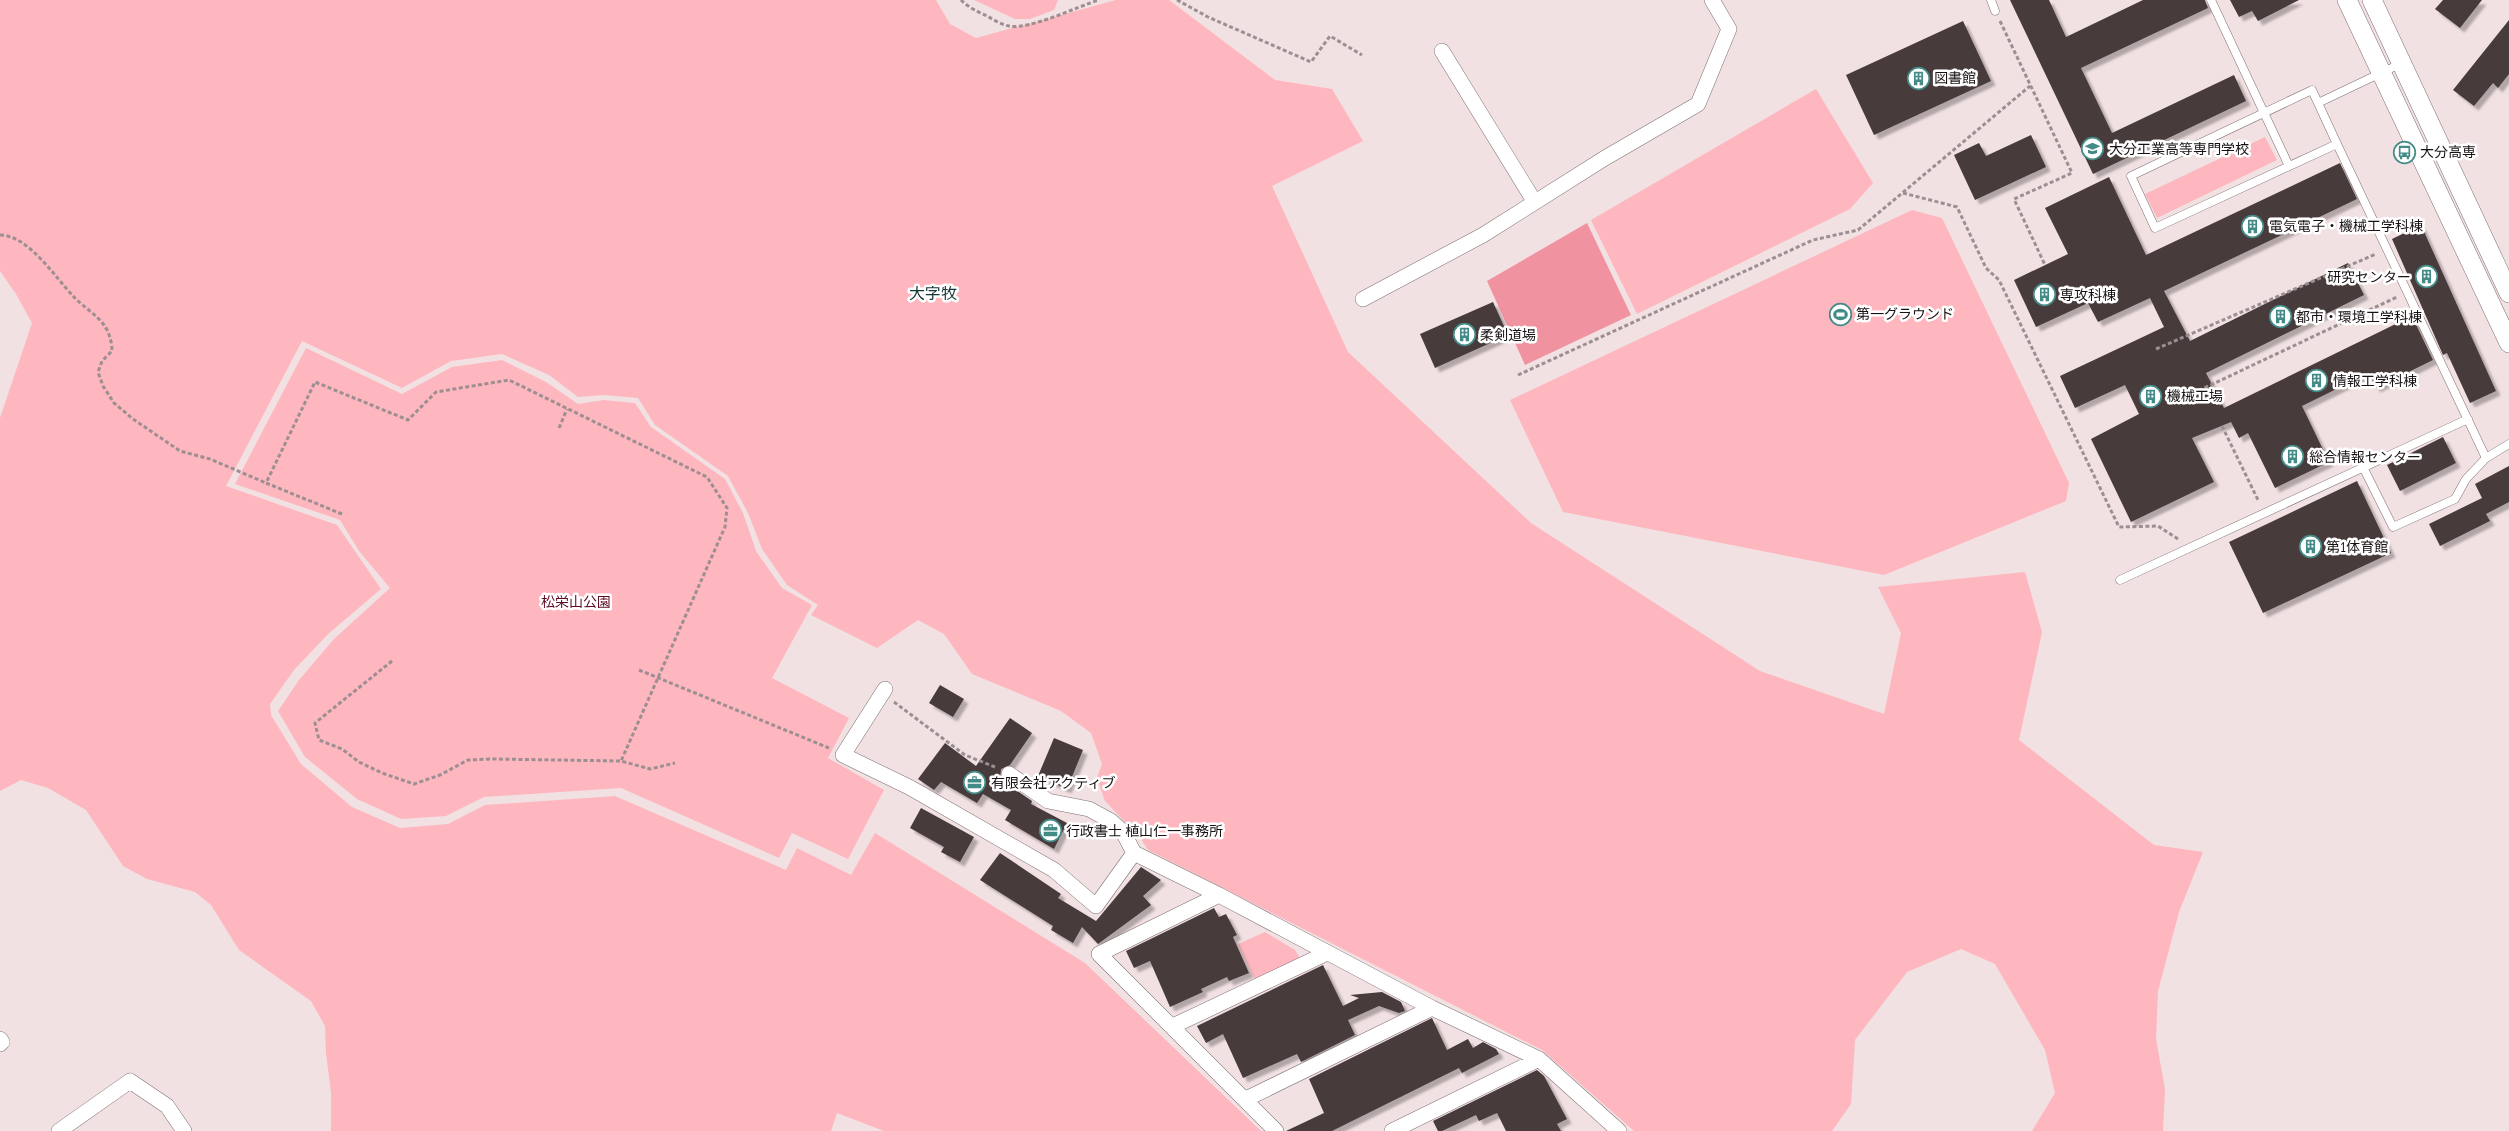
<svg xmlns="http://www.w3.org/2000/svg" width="2509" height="1131" viewBox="0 0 2509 1131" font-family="'PT Sans Narrow','Noto Sans JP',sans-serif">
<defs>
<filter id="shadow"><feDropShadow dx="4.5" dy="4.5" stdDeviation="1" flood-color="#0004"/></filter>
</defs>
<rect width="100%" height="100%" fill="#f2e1e3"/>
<path fill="#feb6bf" d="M0 0H936L950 24 976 38 1116 0H1169L1275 80 1332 89 1363 141 1272 186 1348 352 1531 523 1760 671 1884 714 1901 633 1878 587 2025 572 2042 632 2019 740 2154 845 2203 852 2179 912 2158 991 2156 1039 2165 1089 2163 1131H2032L2055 1093 2045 1050 1995 964 1961 949 1907 972 1855 1040 1851 1104 1832 1131H1634L1542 1050 1148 850 1141 839 1105 801 1097 778 1102 764 1091 733 1061 711 972 674 944 634 918 620 877 648 811 615 818 605 787 585 762 549 748 513 728 476 655 425 638 398 603 395 578 397 549 375 502 354 451 361 402 388 302 341 226 486 337 525 381 589 328 634 294 670 270 704 271 715 301 764 352 807 400 828 448 824 485 805 615 796 786 870 797 848 851 875 875 833 1085 963 1261 1131H884L837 1113 831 1131H331V1093L326 1053 325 1026 311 1001 239 950 211 905 195 892 147 879 123 866 86 810 48 788 21 780 0 791V418L32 323 16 294 0 271Z
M974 0H1058L1054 10 1030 19H1015Z
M1816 89 1873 183 1850 209 1637 314 1591 220Z
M2265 137 2277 160 2157 218 2145 194Z
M1912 210 1942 218 2069 483 2066 501 1884 575 1563 512 1510 400Z
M306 348 402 394 452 367 502 360 546 382 578 404 604 400 635 403 651 427 725 479 743 513 756 551 782 588 812 605 772 678 849 718 828 758 884 790 848 859 792 833 779 858 621 788 484 797 446 816 401 819 357 799 305 757 278 711 299 680 334 639 390 588 359 551 340 520 235 484Z
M1265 932 1295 950 1301 960 1255 980 1238 944Z"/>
<path fill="#f0929f" d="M1587 223 1631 315 1525 365 1487 281Z"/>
<path fill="#473a3b" filter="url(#shadow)" d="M2010 0H2049L2066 37 2143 0H2205L2208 8 2081 68 2112 133 2234 75 2246 101 2093 174Z
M2230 0H2299L2258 21 2252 11 2239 17Z
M2443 0H2482L2460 28 2435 9Z
M2509 20V74L2498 88 2493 83 2474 106 2453 90Z
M1963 21 1991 81 1874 135 1846 75Z
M2031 135 2046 167 1975 200 1954 155 1979 143 1986 156Z
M2340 163 2357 199 2164 291 2190 341 2348 263 2364 295 2206 373 2224 408 2412 316 2433 360 2376 388 2369 373 2302 406 2329 462 2275 488 2248 433 2239 438 2231 422 2192 438 2214 482 2131 522 2091 439 2139 414 2125 385 2075 408 2060 376 2164 327 2150 298 2098 322 2088 303 2036 327 2014 280 2068 254 2045 208 2109 177 2146 255Z
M2421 225 2496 391 2470 403 2447 353 2443 355 2392 239Z
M1493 302 1508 335 1435 368 1420 334Z
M2443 437 2456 463 2400 491 2387 465Z
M2509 466V502L2486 514 2490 521 2440 546 2429 524 2482 498 2475 484Z
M2357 481 2391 553 2263 613 2229 542Z
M940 685 964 699 953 717 929 703Z
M1010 718 1032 733 1010 765 1001 769 1000 779 1032 801 1031 804 1067 823 1054 849 1005 820 1011 810 983 794 977 803 941 782 934 790 918 779 945 743 976 766Z
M1054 738 1083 750 1067 789 1038 776Z
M921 808 974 837 960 862 941 852 944 847 910 828Z
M1000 853 1061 894 1058 898 1096 921 1141 867 1161 880 1143 896 1151 905 1098 944 1082 927 1073 943 1051 930 1053 926 980 880Z
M1214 908 1219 917 1226 914 1237 935 1233 937 1249 973 1229 981 1227 977 1201 989 1203 992 1170 1007 1150 961 1134 968 1126 951Z
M1323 965 1343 1006 1359 998 1350 995 1382 992 1401 1002 1405 1011 1399 1013 1379 1006 1348 1020 1355 1035 1301 1062 1297 1054 1243 1078 1223 1034 1206 1043 1197 1026Z
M1432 1018 1447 1050 1468 1039 1473 1048 1483 1042 1496 1049 1499 1054 1462 1073 1459 1068 1332 1131H1286L1324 1113 1309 1079Z
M1537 1070 1544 1076 1567 1119 1557 1124 1561 1131H1506L1497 1113 1479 1121 1476 1115 1442 1131H1438L1433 1121Z"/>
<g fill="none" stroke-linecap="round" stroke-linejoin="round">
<defs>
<path id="service" d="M1991 0 1995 11
M2211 0 2289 166
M2318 103 2402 63
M2337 144 2312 90 2131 176 2155 228 2337 144 2486 458 2466 479 2455 499 2393 527 2363 467
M2486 458 2509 444
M2120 580 2468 419"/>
<path id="minor" d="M1442 51 1534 201
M1363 299 1483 235 1605 158 1698 104 1729 29 1712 0
M885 689 843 755 909 787 1054 870 1096 906 1134 853 1219 895
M1009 774 1048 801 1089 809 1111 821 1123 832 1134 853
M1173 1026 1327 953
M0 1039 2 1042 0 1044
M1246 1099 1432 1008
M59 1131 130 1081 167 1106 184 1131
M1276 1131 1099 954 1219 895 1432 1008 1539 1059 1619 1131
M1392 1131 1539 1059"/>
<path id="tertiary" d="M2347 0 2509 343
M2372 0 2509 293"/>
</defs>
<use href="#service" stroke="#7f7071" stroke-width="9"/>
<use href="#minor" stroke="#7f7071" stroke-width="16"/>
<use href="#tertiary" stroke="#7f7071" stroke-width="20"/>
<path stroke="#9c8f91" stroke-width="3" stroke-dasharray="4 2.5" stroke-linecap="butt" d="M961 0C968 7 978 12 987 16 994 20 1002 25 1009 26 1030 30 1076 7 1099 0
M1177 0 1208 17 1311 62 1330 36 1362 55
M2000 21 2072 173 2014 199 2045 265
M1903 193 1957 207 1986 268 1999 280 2119 527 2158 526 2178 539
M0 235C28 235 55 277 73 296 82 306 96 314 104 325 109 332 112 342 112 351L102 361 98 372 103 386 114 403 133 419 180 451 210 459 266 483
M2156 349 2376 254
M1518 375 1813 240 1858 230 2030 86
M2181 399 2397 297
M2222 426 2259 502
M559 428 567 409
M342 514 266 483 315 382 408 420 436 392 509 380 707 477 727 508 725 527 621 761
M392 661 315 723 319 740 342 749 359 762 382 773 414 784 440 775 468 760 492 759 621 761 650 769 675 763
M639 670 829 748
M894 702 965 755 995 767"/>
<use href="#service" stroke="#fff" stroke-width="8"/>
<use href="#minor" stroke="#fff" stroke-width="15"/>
<use href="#tertiary" stroke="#fff" stroke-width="19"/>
</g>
<defs>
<symbol id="building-ring" viewBox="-11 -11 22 22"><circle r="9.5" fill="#fff" stroke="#438b87" stroke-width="1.5"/><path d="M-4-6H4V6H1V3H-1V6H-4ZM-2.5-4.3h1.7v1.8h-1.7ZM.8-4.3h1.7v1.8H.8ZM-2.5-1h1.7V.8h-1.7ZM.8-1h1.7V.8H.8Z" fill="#438b87"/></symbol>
<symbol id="university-ring" viewBox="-11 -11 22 22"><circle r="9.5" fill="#fff" stroke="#438b87" stroke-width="1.5"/><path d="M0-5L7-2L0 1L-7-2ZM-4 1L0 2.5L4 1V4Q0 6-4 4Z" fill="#438b87"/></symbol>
<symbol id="bus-ring" viewBox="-11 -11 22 22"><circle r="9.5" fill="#fff" stroke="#438b87" stroke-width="1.5"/><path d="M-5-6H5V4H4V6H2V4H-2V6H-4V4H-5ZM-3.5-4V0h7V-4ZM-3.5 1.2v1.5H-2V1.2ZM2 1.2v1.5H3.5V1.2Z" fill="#438b87"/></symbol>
<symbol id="stadium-ring" viewBox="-11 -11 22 22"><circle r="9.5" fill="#fff" stroke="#438b87" stroke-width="1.5"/><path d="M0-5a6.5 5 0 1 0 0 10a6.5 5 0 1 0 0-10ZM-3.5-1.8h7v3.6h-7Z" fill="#438b87"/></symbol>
<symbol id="office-ring" viewBox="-11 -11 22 22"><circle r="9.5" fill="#fff" stroke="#438b87" stroke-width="1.5"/><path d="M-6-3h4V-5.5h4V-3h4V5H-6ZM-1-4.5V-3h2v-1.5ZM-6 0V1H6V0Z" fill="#438b87"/></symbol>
</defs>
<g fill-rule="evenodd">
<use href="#building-ring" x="1906" y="66" width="25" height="25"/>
<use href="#university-ring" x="2080" y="136" width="25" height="25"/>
<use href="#bus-ring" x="2392" y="140" width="25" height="25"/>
<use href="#building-ring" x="2240" y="214" width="25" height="25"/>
<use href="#building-ring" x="2414" y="264" width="25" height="25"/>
<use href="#building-ring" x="2032" y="282" width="25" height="25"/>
<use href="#stadium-ring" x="1828" y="302" width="25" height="25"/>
<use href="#building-ring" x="2268" y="304" width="25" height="25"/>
<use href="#building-ring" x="1452" y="322" width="25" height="25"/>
<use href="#building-ring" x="2304" y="368" width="25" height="25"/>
<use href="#building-ring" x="2138" y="384" width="25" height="25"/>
<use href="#building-ring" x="2280" y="444" width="25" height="25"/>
<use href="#building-ring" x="2298" y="534" width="25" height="25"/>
<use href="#office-ring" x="962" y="770" width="25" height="25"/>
<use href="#office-ring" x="1038" y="818" width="25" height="25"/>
</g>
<g text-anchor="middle" stroke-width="5" stroke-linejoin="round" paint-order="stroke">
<g font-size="14" fill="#181213" stroke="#fff" text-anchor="start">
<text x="1934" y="83">図書館</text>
<text x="2109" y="154">大分工業高等専門学校</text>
<text x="2420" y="157">大分高専</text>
<text x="2269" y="231">電気電子・機械工学科棟</text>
<text x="2411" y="282" text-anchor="end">研究センター</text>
<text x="2060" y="300">専攻科棟</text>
<text x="1856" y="319">第一グラウンド</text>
<text x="2296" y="322">都市・環境工学科棟</text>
<text x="1480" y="340">柔剣道場</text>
<text x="2333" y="386">情報工学科棟</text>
<text x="2167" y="401">機械工場</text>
<text x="2309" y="462">総合情報センター</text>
<text x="2326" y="552">第1体育館</text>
<text x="991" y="788">有限会社アクティブ</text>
<text x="1066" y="836">行政書士 植山仁一事務所</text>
</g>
<g font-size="14" fill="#5f0b24" stroke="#fff">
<text x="576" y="607">松栄山公園</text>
</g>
<g font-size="16" fill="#133634" stroke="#fff">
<text x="933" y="299">大字牧</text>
</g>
</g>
</svg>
